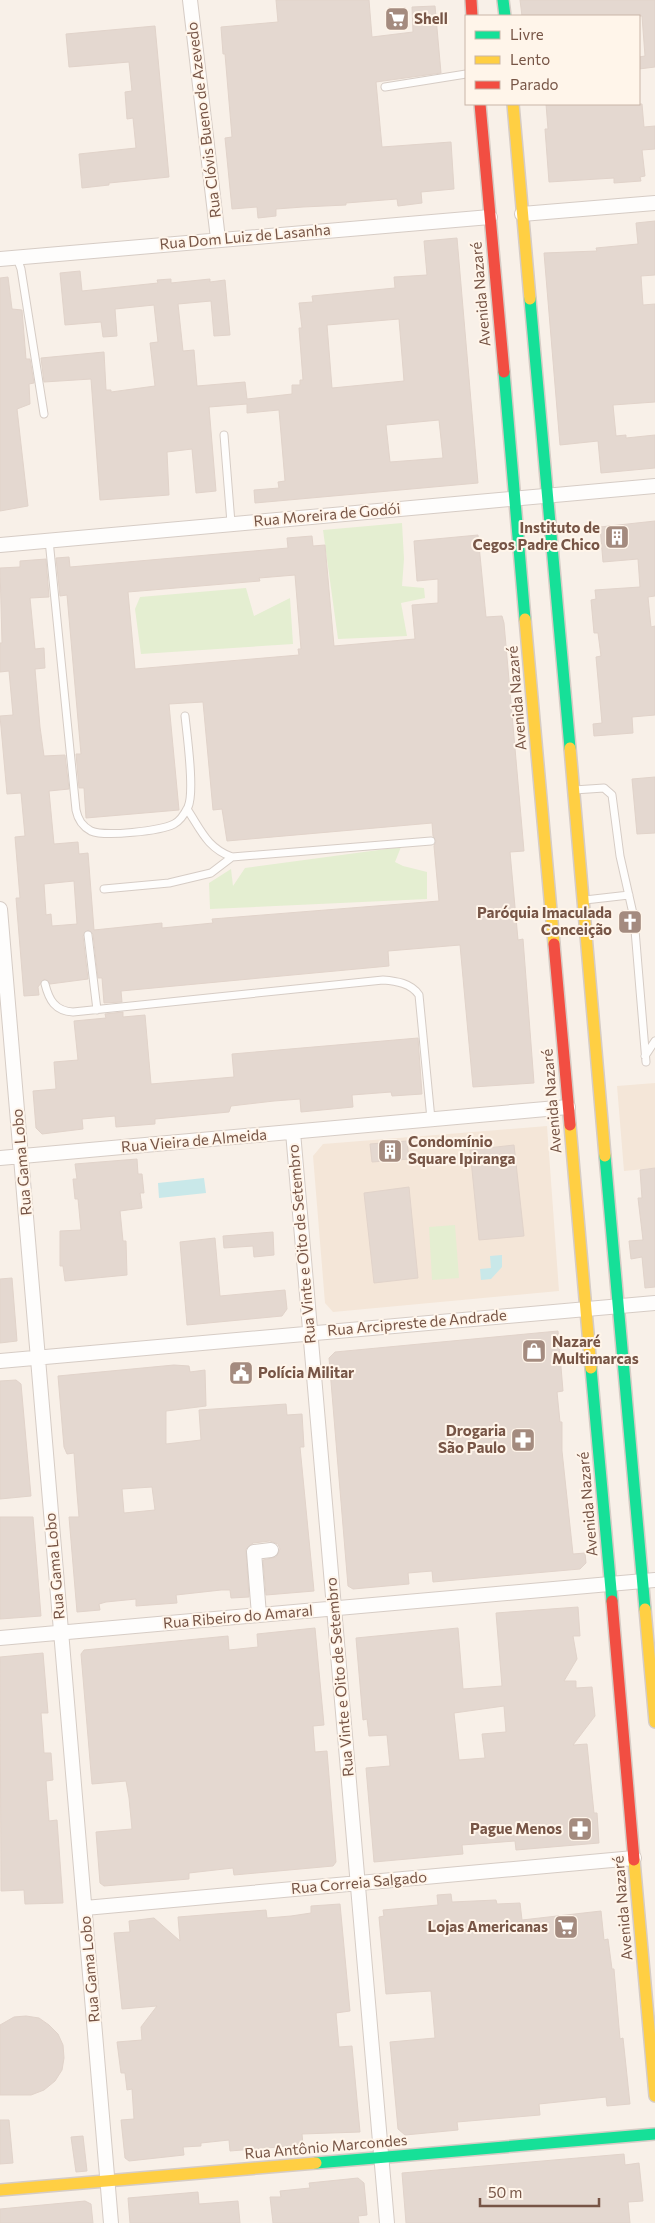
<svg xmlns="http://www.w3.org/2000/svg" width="655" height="2223" viewBox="0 0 655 2223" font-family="Commissioner,sans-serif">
<rect width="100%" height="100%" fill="#f8f0e8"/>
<path fill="#f4e6d8" d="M655 1083V1168L624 1171 617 1086Z
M547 1126 559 1291 333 1312 325 1303 313 1156 323 1144Z"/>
<path fill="#e4eed1" d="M402 523 404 559 402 586 424 588 425 598 401 603 407 636 338 639 323 530Z
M246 588 254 616 290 598 293 644 141 654 135 609 140 597Z
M401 847 395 862 403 866 427 872V899L210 909 209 883 231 869 233 886 245 868Z
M455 1225 459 1278 432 1280 429 1227Z"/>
<path fill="#c9e8e9" d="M204 1178 206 1193 159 1198 158 1183Z
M502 1255V1267L491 1279 481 1280 480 1269 491 1268 490 1256Z"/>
<path fill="#e4d8d0" stroke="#e1d3ca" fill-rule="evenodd" d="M276 0H369L372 37 413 32 412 7 435 6 441 73 376 82 382 147 451 142 454 189 421 192 422 203 398 206 397 199 346 203V205L303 207 276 209V216L258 218 257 207 232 209 225 138 232 137 225 54H223L221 27 278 22Z
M520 0H655V67L639 69V57L645 56 642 16H522Z
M155 26 169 177 109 183V185L82 188 79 154 136 148 133 118 127 119 125 92 132 91 129 62 69 67 66 34Z
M546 104H642L644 127 655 126V149L642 150 645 176 640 177 641 181 614 183V178L549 182 545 129H548Z
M655 221V275L641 276 643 305 655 304V402L613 405 616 436 626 435V438L655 435V468L601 473 598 441 560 445 544 253 597 251 596 248 638 244 636 223Z
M457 238 478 483 255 503 254 490 279 488 278 482 285 481 279 410 247 413V404L209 407 216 491 196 493 192 449 167 452 169 495 100 500 91 379 44 382 41 358 104 352 106 390H111V392L155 386 150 343 158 342 154 305 115 309 117 336 103 337 101 322 65 325 60 273 80 271 82 291 158 283 157 280 171 279V283L210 279V282L225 280 230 335 214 336 211 301 178 304 183 351 194 350 197 386 245 382 247 399 292 394V385H300V380H303L299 328H302L299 303 313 302 312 296 395 288 394 277 427 275 424 241ZM399 319 404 381 332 388 327 325ZM439 420 443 458 390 462 386 425Z
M8 277 12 309 22 310 26 359H30L34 383 29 384 30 404 17 409 28 506 0 511V278Z
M655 521V596L648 597 651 627 655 626V715L632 717 633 733 594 736 593 724 602 723 596 657 601 656 598 633H594L591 600 596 599 595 590 640 587 638 559 603 562 600 527Z
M478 535 486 617 502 616 504 623 524 851 510 852 518 940 523 939 534 1083 473 1087 460 945 388 951 389 966 121 991 122 1002 104 1003 102 978H98L93 934 88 930 83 936 88 979 50 984 44 979 38 987 39 995 24 996 16 898H20L15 837 25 836 21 793 7 794 0 716 13 715 9 671 0 672V643H2L0 568 20 567V561L46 559 49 597 30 598 35 649 44 648 45 668 35 669 40 727 44 756 65 755 69 789 49 791 54 844 78 842 79 854 88 853 94 930 162 923V928L213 923 212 919 439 901 434 846 436 841 433 836 432 823 227 841 222 809 213 810 203 702 169 704 179 810 86 818 84 788H79L76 754H81L67 595 60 596 56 558 69 557 70 567 288 548 287 538 312 536 313 546 325 545 334 646 415 639 412 605 438 603V579L417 581 414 541ZM295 575 301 649H298L299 655 135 669 128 592 260 581 259 578ZM74 881 77 924 52 926 51 914 46 915 44 884Z
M655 777V833L637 834 632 779Z
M123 1012V1017L145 1015 151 1084 234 1077 232 1054 418 1038 422 1094 392 1096 391 1092 352 1095 353 1107 301 1112 300 1099 274 1101 231 1106 229 1112 155 1119V1124L116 1127 115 1116 82 1119 83 1129 42 1134 36 1128 33 1091 56 1089 54 1062 78 1060 74 1021 106 1018 105 1014Z
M407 1141 409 1159 372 1162 370 1144Z
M514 1145 524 1236 479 1240 470 1150Z
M137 1159 138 1174H142L144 1193H140L142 1208 120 1211 123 1241H126L127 1275 65 1281 63 1266H60V1231L81 1230 78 1199H75L73 1179H77L75 1164Z
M655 1168V1287L645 1288 642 1257 631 1259 629 1241 643 1240 638 1198H642L640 1170Z
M409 1187 418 1278 374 1283 364 1193Z
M273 1232 274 1255 254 1257 253 1246 224 1248 223 1236Z
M215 1238 220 1296 285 1290 287 1309 282 1316 187 1325 180 1242Z
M12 1278 17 1341 0 1343V1279Z
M558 1331 563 1391 557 1392 560 1422H562V1451L573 1554 585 1553 586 1563 580 1569 433 1582 432 1571 408 1573 409 1584 353 1589 348 1586 329 1358 335 1352Z
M174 1365 189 1366 190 1372 205 1370 206 1406 166 1411V1444L201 1440 199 1410 286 1404 287 1415 302 1414 304 1447H300L314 1591 266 1595 263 1560 276 1557 280 1549 278 1544 270 1541 253 1543 246 1549 249 1597 231 1598 230 1590H221L176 1595 177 1603 136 1606V1599L106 1602 99 1604 100 1610 77 1612 69 1517H79L77 1493 74 1453 67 1454 64 1447 58 1376ZM152 1487 155 1510 124 1513 122 1489Z
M16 1380 21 1384 31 1496 0 1499V1381Z
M0 1517H33L41 1616 0 1619Z
M578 1607 580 1636H573L577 1659 564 1681H576V1688L592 1687 595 1716 573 1745 587 1744 594 1813H597L599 1843 516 1850 515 1841 462 1845 463 1854 374 1862 366 1768 390 1766 387 1735 369 1736 367 1719 363 1720 356 1638 458 1628 463 1689 502 1686 496 1613ZM504 1706 506 1732 482 1734 485 1758 459 1760 454 1713Z
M315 1628 324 1725 313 1726 315 1752 327 1751 336 1862 333 1866 234 1875 233 1868 189 1873V1879L104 1886 100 1883 96 1832 132 1829 129 1798 126 1781 92 1784 81 1654 84 1650 228 1636 229 1650 258 1647 257 1634Z
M43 1653 48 1713H41L42 1725 44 1753H51L53 1780 46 1781 49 1821 57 1820 63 1903 25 1904 24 1890 1 1891 0 1657Z
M451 1894 452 1902 496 1900 497 1904 520 1903 522 1920 601 1911 604 1940 608 1939 612 1969H614L620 2039 623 2038 630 2104 607 2106 606 2097 539 2104 540 2115 457 2122 458 2130 405 2135 398 2129 390 2042 435 2038 431 1991 386 1994 379 1917 384 1916 383 1910 438 1905 437 1895Z
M340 1904 350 2011 336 2013 339 2047 352 2046 360 2132 302 2134 303 2145 230 2151 229 2140 201 2143V2146L183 2147 184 2155 129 2161 125 2158 121 2120 134 2119 132 2089 127 2090 125 2073H121L117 2042 142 2040 141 2027 157 2006 122 2009 114 1933 130 1932 129 1921 154 1918 180 1941 178 1917 266 1910 267 1918 291 1916 311 1913V1906Z
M26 2016 39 2018 49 2025 58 2034 63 2045 64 2058 62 2070 55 2081 44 2090 31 2095H0V2025L14 2017Z
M0 2120H9L13 2163 0 2164Z
M83 2136 87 2171 76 2172 71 2137Z
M624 2154 625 2165 639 2163 643 2201 628 2202 630 2223H406L402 2173Z
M358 2178 364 2183 367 2215 358 2216 359 2223H273L270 2197H281L280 2191 310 2188 309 2183Z
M198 2192 199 2204 238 2201 240 2223H130L128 2198Z
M85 2201 91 2204 93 2223H0V2209Z"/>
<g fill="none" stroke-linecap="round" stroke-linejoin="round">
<defs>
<path id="lane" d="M385 87 466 74
M17 258 21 269 44 414
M224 435 231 523
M49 540 76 810C78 820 82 826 91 831 105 837 160 831 174 824 180 821 185 813 188 807 195 792 187 735 185 716
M574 790 604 788 612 795 620 856 634 918 646 1062
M187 809C201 830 207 848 232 857L431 841
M104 889 169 883 211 873 232 857
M585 900 629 895
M88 935 97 1010
M45 984C49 1000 55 1011 73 1012L383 980C396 981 411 983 419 995L431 1119
M645 1056 655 1041"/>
<path id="street" d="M190 0 218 239
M522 214 655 203
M0 259 490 217
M0 545 655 486
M0 909 111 2223
M293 1132 387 2223
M0 1158 568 1107
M0 1361 655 1303
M259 1615 254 1552 271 1550
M0 1638 655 1580
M85 1908 634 1858"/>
<path id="fast" d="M503 0 505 16
M530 299 570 748
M504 372 525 619
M605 1156 645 1609
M591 1368 612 1601
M316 2163 655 2134"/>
<path id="slow" d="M513 104 530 299
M525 619 554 944
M570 748 605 1156
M570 1125 591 1368
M645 1609 655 1722
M634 1860 655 2096
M0 2190 316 2163"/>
<path id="jam" d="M471 0 472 16
M480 104 504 372
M554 944 570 1125
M612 1601 634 1860"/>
</defs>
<use href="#lane" stroke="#d6ccc5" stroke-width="9"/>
<use href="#street" stroke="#d6ccc5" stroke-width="16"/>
<use href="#fast" stroke="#d6ccc5" stroke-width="14"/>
<use href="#slow" stroke="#d6ccc5" stroke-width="14"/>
<use href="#jam" stroke="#d6ccc5" stroke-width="14"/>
<use href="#lane" stroke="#fefdfc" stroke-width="7"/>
<use href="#street" stroke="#fefdfc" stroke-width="14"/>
<use href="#fast" stroke="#16e098" stroke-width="11"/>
<use href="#slow" stroke="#ffcf43" stroke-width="11"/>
<use href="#jam" stroke="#f24e42" stroke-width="11"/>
</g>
<defs>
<symbol id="supermarket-square" viewBox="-11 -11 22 22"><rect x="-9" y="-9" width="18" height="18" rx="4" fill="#a48b7f" stroke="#fff5ea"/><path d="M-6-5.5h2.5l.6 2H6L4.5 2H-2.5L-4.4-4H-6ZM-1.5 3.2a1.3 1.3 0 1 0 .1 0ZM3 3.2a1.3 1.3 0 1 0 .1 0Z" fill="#fff"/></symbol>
<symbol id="building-square" viewBox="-11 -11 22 22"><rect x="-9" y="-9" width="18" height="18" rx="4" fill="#a48b7f" stroke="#fff5ea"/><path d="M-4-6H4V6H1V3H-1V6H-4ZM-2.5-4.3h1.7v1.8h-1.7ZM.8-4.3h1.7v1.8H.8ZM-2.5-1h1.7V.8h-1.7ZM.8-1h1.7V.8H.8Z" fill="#fff"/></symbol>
<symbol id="church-square" viewBox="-11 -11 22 22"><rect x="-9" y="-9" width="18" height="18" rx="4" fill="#a48b7f" stroke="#fff5ea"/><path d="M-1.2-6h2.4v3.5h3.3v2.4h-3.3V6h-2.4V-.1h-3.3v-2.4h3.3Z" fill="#fff"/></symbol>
<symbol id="shop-square" viewBox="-11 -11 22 22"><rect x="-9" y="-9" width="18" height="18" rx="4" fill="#a48b7f" stroke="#fff5ea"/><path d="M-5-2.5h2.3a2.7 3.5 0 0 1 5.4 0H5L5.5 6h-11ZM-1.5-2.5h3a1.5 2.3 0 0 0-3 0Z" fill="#fff"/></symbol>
<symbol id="civic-square" viewBox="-11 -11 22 22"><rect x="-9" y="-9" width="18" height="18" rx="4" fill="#a48b7f" stroke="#fff5ea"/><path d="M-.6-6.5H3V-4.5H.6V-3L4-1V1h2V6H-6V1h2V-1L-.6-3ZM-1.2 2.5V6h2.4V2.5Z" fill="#fff"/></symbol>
<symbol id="pharmacy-square" viewBox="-11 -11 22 22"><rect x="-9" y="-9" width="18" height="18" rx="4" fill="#a48b7f" stroke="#fff5ea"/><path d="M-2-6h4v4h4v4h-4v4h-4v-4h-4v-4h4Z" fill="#fff"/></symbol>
</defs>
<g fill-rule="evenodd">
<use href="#supermarket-square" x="383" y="5" width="28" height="28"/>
<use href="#building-square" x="603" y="523" width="28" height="28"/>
<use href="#church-square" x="616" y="908" width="28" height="28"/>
<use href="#building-square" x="376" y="1137" width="28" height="28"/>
<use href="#shop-square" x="520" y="1337" width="28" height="28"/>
<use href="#civic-square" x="227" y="1359" width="28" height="28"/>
<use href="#pharmacy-square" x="509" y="1426" width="28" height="28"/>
<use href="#pharmacy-square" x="566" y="1815" width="28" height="28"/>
<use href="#supermarket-square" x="552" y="1913" width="28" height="28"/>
</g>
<g text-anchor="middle" stroke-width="4" stroke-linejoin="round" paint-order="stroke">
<g font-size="15" font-weight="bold" fill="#775546" stroke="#fff5ea" text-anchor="end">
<text x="414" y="24" text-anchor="start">Shell</text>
<text x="600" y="533">Instituto de<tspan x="600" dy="17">Cegos Padre Chico</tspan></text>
<text x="612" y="918">Paróquia Imaculada<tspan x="612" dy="17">Conceição</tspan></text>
<text x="408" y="1147" text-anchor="start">Condomínio<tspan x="408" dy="17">Square Ipiranga</tspan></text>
<text x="552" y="1347" text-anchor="start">Nazaré<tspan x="552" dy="17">Multimarcas</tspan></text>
<text x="258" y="1378" text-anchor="start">Polícia Militar</text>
<text x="506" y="1436">Drogaria<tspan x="506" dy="17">São Paulo</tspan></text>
<text x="562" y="1834">Pague Menos</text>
<text x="548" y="1932">Lojas Americanas</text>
</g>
<g font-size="15" fill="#775546" stroke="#fff5ea">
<text transform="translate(204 120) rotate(-97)" y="5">Rua Clóvis Bueno de Azevedo</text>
<text transform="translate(245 237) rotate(-5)" y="5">Rua Dom Luiz de Lasanha</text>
<text transform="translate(481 294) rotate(-95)" y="5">Avenida Nazaré</text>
<text transform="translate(327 515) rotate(-5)" y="5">Rua Moreira de Godói</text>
<text transform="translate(517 698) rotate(-95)" y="5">Avenida Nazaré</text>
<text transform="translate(552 1101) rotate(-95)" y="5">Avenida Nazaré</text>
<text transform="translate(194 1141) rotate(-5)" y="5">Rua Vieira de Almeida</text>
<text transform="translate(22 1162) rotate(-95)" y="5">Rua Gama Lobo</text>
<text transform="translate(302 1244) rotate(-95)" y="5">Rua Vinte e Oito de Setembro</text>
<text transform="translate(417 1323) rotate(-5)" y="5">Rua Arcipreste de Andrade</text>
<text transform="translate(588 1504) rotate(-95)" y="5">Avenida Nazaré</text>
<text transform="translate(55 1566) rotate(-95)" y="5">Rua Gama Lobo</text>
<text transform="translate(238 1617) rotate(-5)" y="5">Rua Ribeiro do Amaral</text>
<text transform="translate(340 1677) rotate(-95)" y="5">Rua Vinte e Oito de Setembro</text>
<text transform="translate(359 1883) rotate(-5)" y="5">Rua Correia Salgado</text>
<text transform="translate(623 1908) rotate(-95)" y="5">Avenida Nazaré</text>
<text transform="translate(90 1969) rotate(-95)" y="5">Rua Gama Lobo</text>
<text transform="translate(326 2147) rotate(-5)" y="5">Rua Antônio Marcondes</text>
</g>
</g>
<rect x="465" y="15" width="175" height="90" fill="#fff5ea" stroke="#c9b5a8"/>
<rect x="475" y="31" width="25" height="8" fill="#16e098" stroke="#c9b5a8"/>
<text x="510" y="40" font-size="15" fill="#775546">Livre</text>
<rect x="475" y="56" width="25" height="8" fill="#ffcf43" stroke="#c9b5a8"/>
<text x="510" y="65" font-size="15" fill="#775546">Lento</text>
<rect x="475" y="81" width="25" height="8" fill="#f24e42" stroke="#c9b5a8"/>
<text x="510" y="90" font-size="15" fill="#775546">Parado</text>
<path d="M480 2198v8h119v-8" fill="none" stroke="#775546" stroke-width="2.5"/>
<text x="488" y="2198" font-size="15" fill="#775546" stroke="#fff5ea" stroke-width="4" paint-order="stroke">50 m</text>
</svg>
